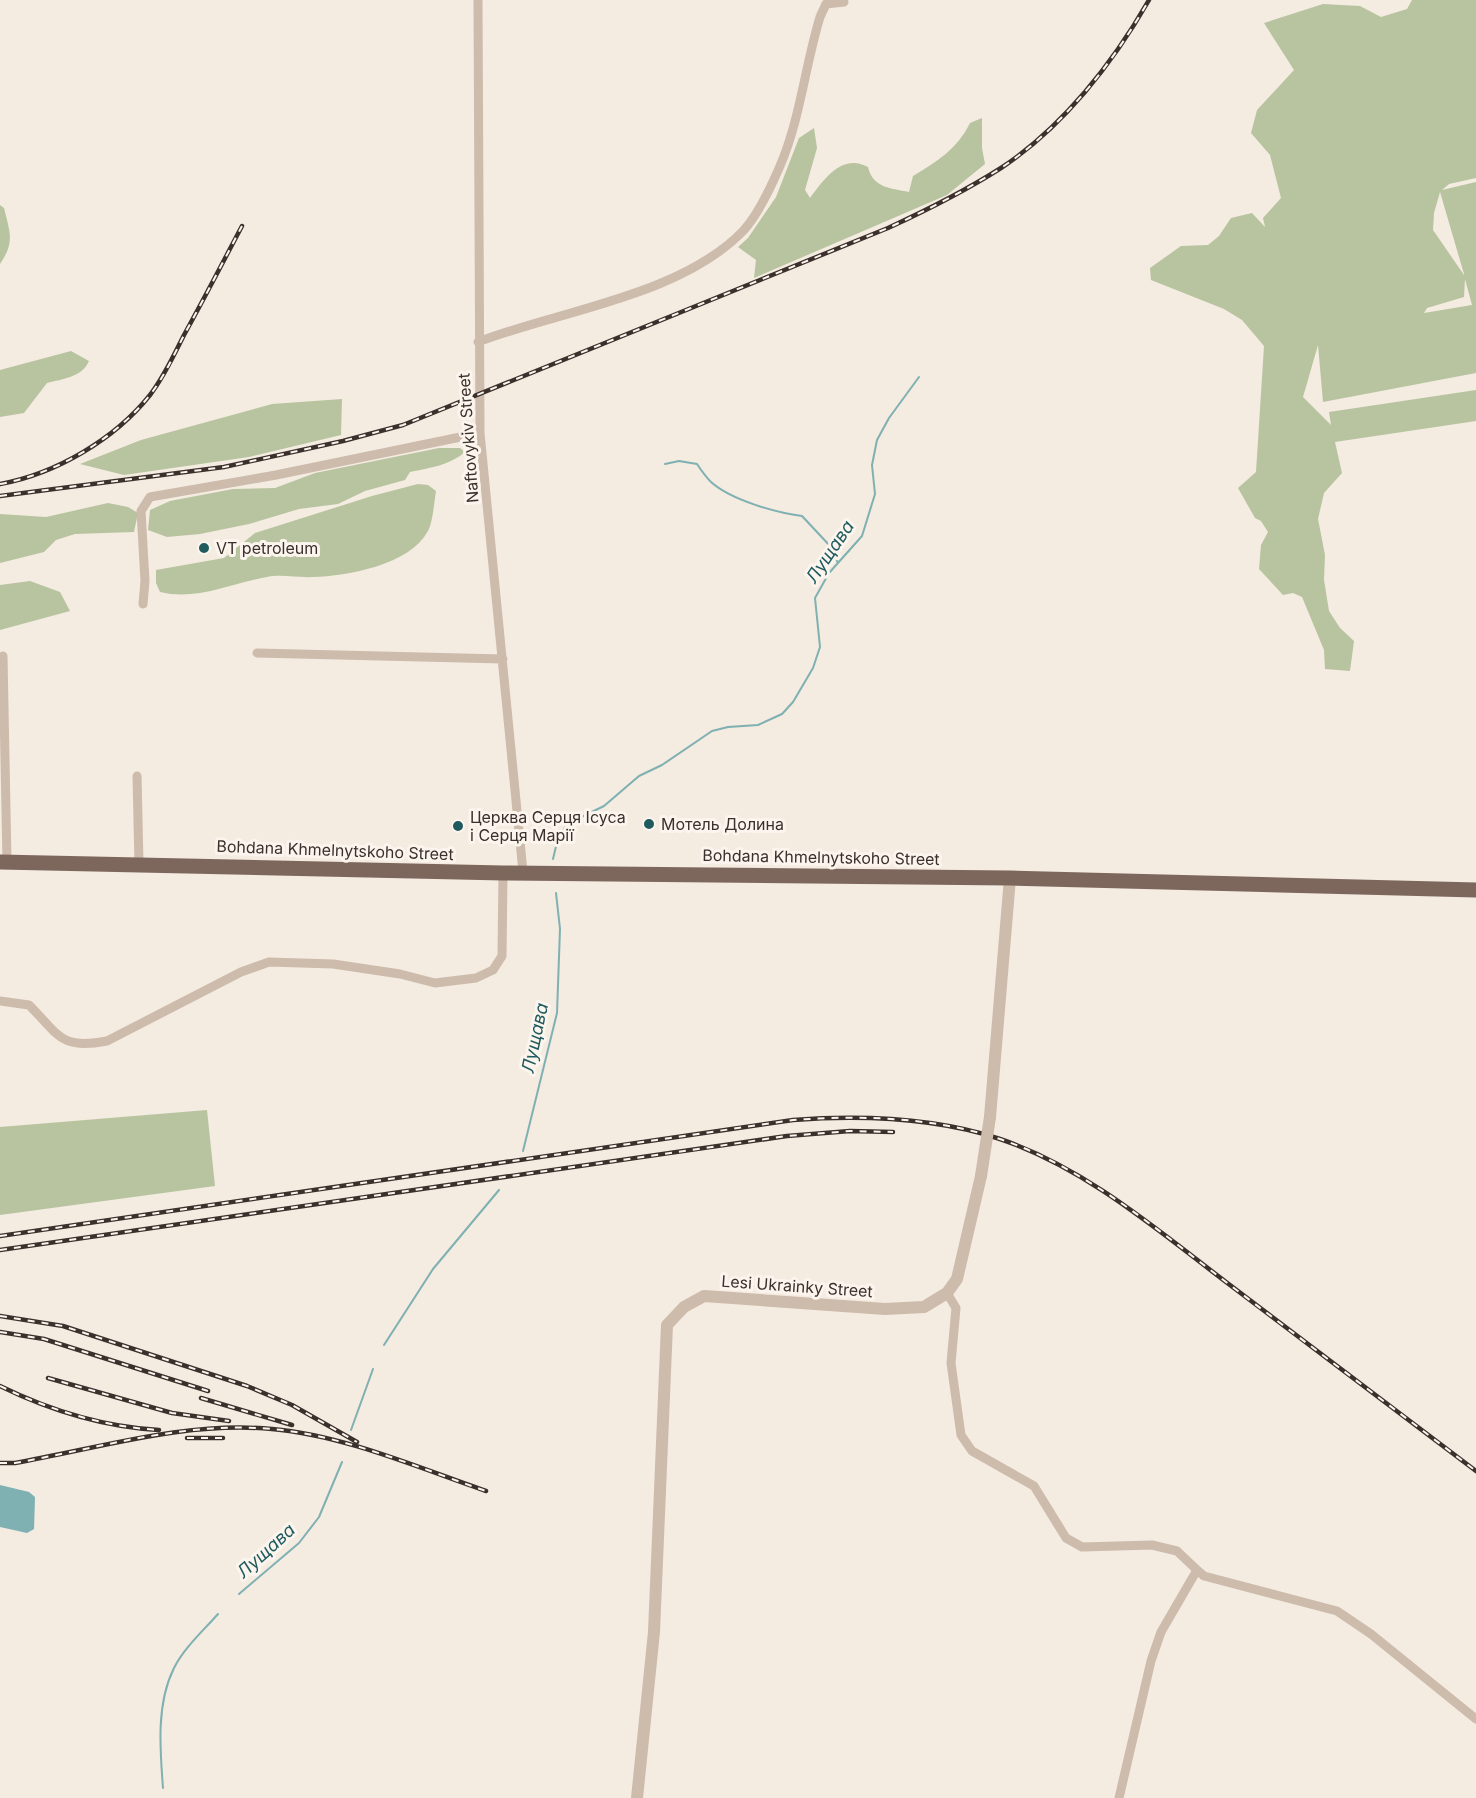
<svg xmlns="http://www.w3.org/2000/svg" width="1476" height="1798" viewBox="0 0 1476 1798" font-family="Inter,sans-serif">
<rect width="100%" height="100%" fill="#f4ebe1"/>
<path fill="#b8c4a0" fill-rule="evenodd" d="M1412 0H1476V178L1449 184 1442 190 1476 182V373L1323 402 1318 345 1303 397 1331 425 1329 412 1476 390V421L1335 442 1342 473 1324 493 1318 519 1325 555 1324 580 1329 611 1340 628 1354 641 1350 671 1325 669 1324 650 1302 597 1293 593 1283 595 1259 569 1261 545 1268 532 1261 521 1255 518 1238 488 1256 472 1264 346 1242 320 1224 309 1151 280 1150 268 1181 246 1208 245 1219 236 1231 218 1252 213 1265 227 1263 218 1281 198 1270 155 1251 133 1257 110 1294 70 1264 23 1323 4 1360 6 1381 17 1407 9ZM1440 192 1464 274V275L1433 230 1434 213ZM1465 279 1472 305 1424 313 1427 308 1464 297Z
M982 118V148L985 164 947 195 754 278 756 260 738 247 748 238 776 197 799 138 814 128 817 148 805 190 810 198C824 180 841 153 868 167 873 188 890 188 909 192L913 176C938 161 957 149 970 123Z
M0 205 4 208C10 233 15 242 0 264Z
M71 351 89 361C82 377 63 379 47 383L24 413 0 417V370Z
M342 399 341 435 249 457 124 475 80 464 141 440 272 404Z
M439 448H460L465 452C450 465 430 468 410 472L405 480 365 491 338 504 299 509 249 524 200 534 167 537 148 530 150 510 170 501 233 489 275 488 315 473Z
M418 484 428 485 436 491C434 503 433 521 428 531 410 565 347 576 313 577 298 578 282 574 267 577 231 583 197 601 160 592L156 583V570L224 558 255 533 372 496Z
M108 503 128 507 138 513 134 532 75 534 56 540 44 552 0 563V514L46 517Z
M30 581 60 592 70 611 0 630V585Z
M207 1110 215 1186 0 1215V1127Z"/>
<path fill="#7fb0b2" d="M0 1485 29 1492 35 1497 34 1529 27 1533 0 1527Z"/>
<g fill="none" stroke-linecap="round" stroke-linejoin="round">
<path stroke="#7fb0b2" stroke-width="2" d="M665 464 679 461 697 464C701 470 706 477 711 482 731 500 777 513 802 516L831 547 838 563
M553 859 558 838 567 824 604 806 639 776 662 765 712 731 728 727 758 725 782 714 793 702 813 668 820 647 815 598 829 573 862 536 875 494 872 465 877 440 889 418 919 377
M523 1151 557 1013 560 929 556 893
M384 1345 433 1269 499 1190
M351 1430 373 1369
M239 1594 299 1543 319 1517 342 1462
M163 1788C160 1749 156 1704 174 1668 184 1648 203 1631 218 1614"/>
<path stroke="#cdbbac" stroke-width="9" d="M478 0 480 433 523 872
M478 342C561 310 681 296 744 230 759 213 771 187 780 166 800 120 805 66 820 17L826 4 844 2
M143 604 145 581 141 511 150 497 276 475 480 433
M257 653 503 659
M3 656 7 862
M137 776 139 864
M0 1001 29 1005C59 1035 60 1050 107 1041L241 972 269 962 333 964 400 974 435 983 476 978 493 970 502 956 503 873
M947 1293 956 1308 951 1363 961 1435 972 1451 1034 1486 1066 1538 1082 1547 1152 1545 1177 1551 1197 1570 1161 1632 1151 1661 1119 1798
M1197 1570 1204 1576 1337 1611 1371 1634 1476 1719"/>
<path stroke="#cdbbac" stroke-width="12" d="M990 1117 1010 878
M637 1798 654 1632 667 1325 684 1307 704 1296 885 1309 924 1307 947 1293 957 1279 981 1176"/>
<path stroke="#7d675c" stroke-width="15" d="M0 862 503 873 1010 878 1476 890"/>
<defs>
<path id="rail" d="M0 484C56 474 115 439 150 395 164 377 174 355 184 335 204 299 223 262 242 226
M0 496 224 467 343 441 403 425 888 228C927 210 965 191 1001 168 1063 127 1113 63 1149 0
M0 1236 793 1120C862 1115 933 1117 1000 1139 1085 1168 1155 1228 1226 1282 1309 1345 1393 1408 1476 1471
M0 1250 787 1136 850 1131 893 1132
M0 1316 63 1326 247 1386 292 1405 357 1442
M0 1332 44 1339 208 1391
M48 1378 172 1413 229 1421
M0 1386C49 1410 105 1427 159 1430
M201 1398 292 1425
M187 1438H223
M0 1463H15C100 1448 185 1421 272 1429 343 1435 419 1468 486 1491"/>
</defs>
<use href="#rail" stroke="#3b302b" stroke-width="4.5"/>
<use href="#rail" stroke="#fbf5ee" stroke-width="2" stroke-dasharray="7" stroke-linecap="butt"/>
<path stroke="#cdbbac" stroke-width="12" d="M981 1176 990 1117"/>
</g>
<g fill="#1f5a5e" stroke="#fbf5ee" stroke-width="2">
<circle cx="204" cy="548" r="6"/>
<circle cx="649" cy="824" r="6"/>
<circle cx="458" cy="826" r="6"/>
</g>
<g text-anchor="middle" stroke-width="6" stroke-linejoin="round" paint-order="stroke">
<g font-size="16" fill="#3b302b" stroke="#fbf5ee">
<text transform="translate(468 438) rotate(-94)" y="6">Naftovykiv Street</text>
<text transform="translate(335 850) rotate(2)" y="6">Bohdana Khmelnytskoho Street</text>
<text transform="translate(821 857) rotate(1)" y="6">Bohdana Khmelnytskoho Street</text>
<text transform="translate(797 1286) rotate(4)" y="6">Lesi Ukrainky Street</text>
</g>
<g font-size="16" fill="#3b302b" stroke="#fbf5ee" text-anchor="start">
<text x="216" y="554">VT petroleum</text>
<text x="470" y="823">Церква Серця Ісуса<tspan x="470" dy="18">і Серця Марії</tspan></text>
<text x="661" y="830">Мотель Долина</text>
</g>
<g font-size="18" font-style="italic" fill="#1f5a5e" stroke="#fbf5ee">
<text transform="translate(830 552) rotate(-56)" y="6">Лущава</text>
<text transform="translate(535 1038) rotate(-78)" y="6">Лущава</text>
<text transform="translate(266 1551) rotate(-42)" y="6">Лущава</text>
</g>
</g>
</svg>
